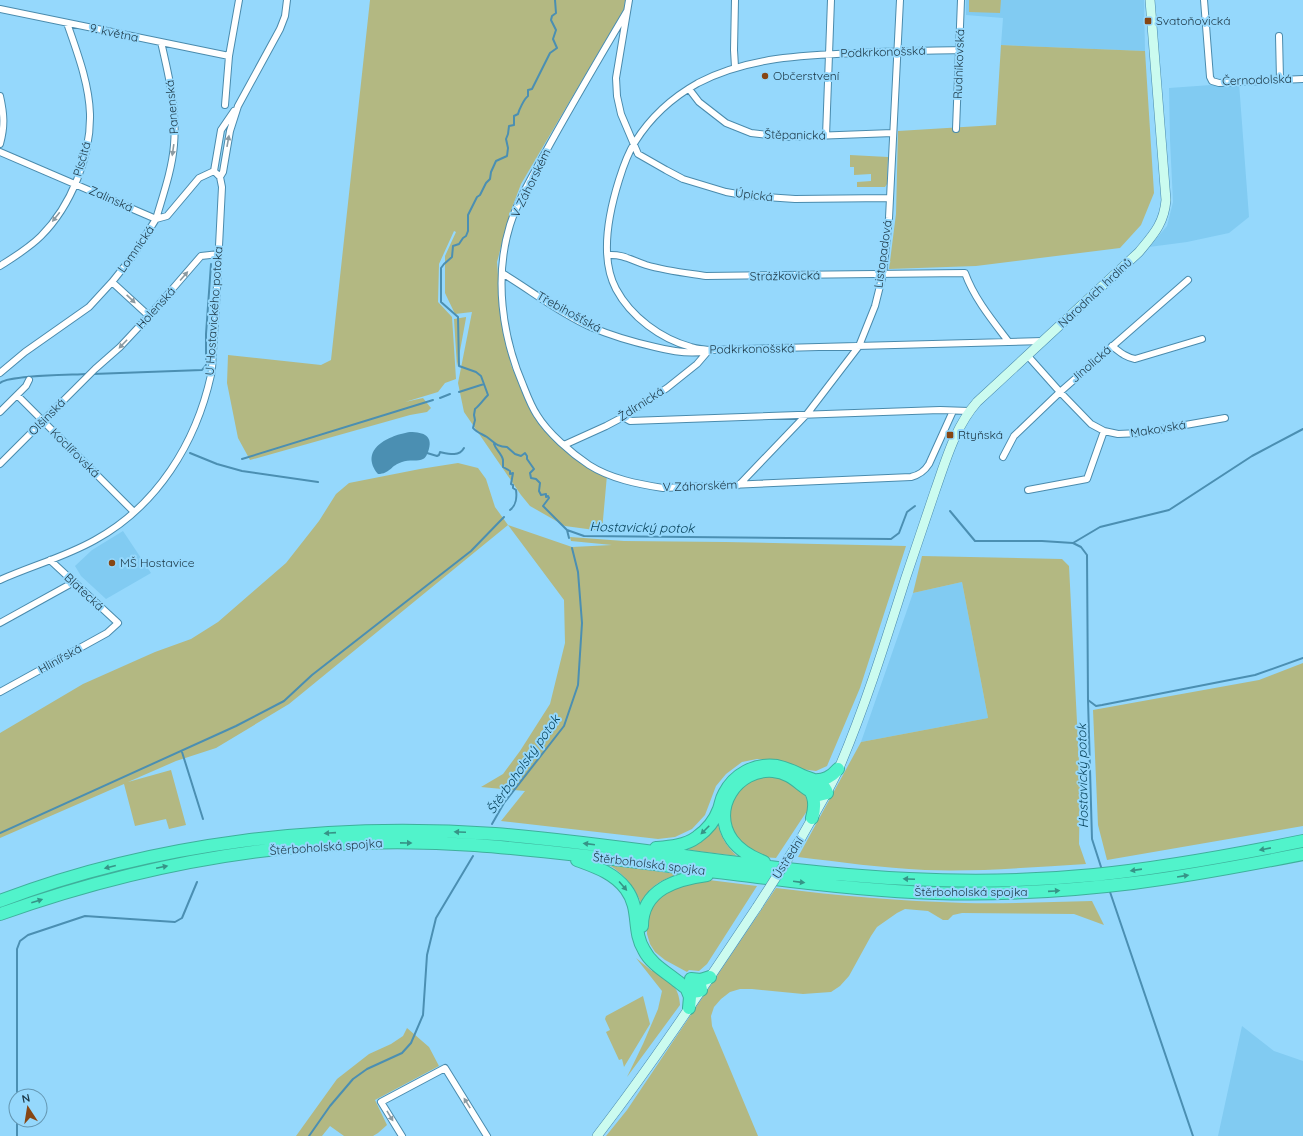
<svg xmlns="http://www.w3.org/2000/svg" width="1303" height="1136" viewBox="0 0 1303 1136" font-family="Quicksand,sans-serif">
<rect width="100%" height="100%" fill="#95d8fc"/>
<path fill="#81cbf2" d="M966 0H1144L1145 51 1001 45 1003 18 966 15Z
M1239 83 1249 217 1229 233 1187 242 1149 247 1167 226 1173 202 1170 140 1169 88Z
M123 531 151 573 106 599 81 576 75 566 92 550Z
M962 582 988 718 861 742 913 593Z
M1242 1026 1274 1051 1303 1061V1136H1218Z"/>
<path fill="#b3b882" d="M370 0H625L624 9 521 184 510 213 497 262 501 314 511 365 530 408 562 446 607 475 602 531 565 526 530 506 521 495 464 412 458 383 472 312 455 314 445 293V256L456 232 454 231 439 264 438 302 452 317 456 379 445 383 438 392 405 402 423 398 431 408 427 412 410 415 250 460 238 438 227 383 228 355 321 365 331 360Z
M969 0H1001L1000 13 969 12Z
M1001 45 1145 51 1154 193 1141 225 1120 248 976 266 889 269 896 214 898 131 996 125Z
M850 155 888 157 887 184 885 187H857V182L871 181V174L854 175V167H850Z
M466 317V318L457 367 454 319Z
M458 463 478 468 486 479 495 507 508 525 572 547 612 545 571 541 570 537 624 541 725 542 906 546 860 688 827 766 816 771 801 769 782 762 771 760 757 759 742 762 726 774 716 786 705 815 692 829 675 837 658 839 632 836 501 821 525 791 481 787 503 774 520 751 550 704 565 643 564 600 508 525 289 704 216 748 176 761 128 782 171 770 186 825 169 829 166 819 135 826 124 784 0 838V733L83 684 155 652 191 639 218 622 286 563 319 521 336 494 349 483 420 469Z
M922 556 1062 559 1069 566 1080 781 1079 844 1086 864C1032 867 978 872 925 870 882 868 840 862 798 857L861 742 988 718 962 582 913 593Z
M1303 663V826L1107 860 1098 825 1093 710 1259 680Z
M759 776 784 777 804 793 808 801 807 811 776 858 763 857 753 854 733 836 727 814 735 792Z
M718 825C721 837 727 847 737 856L689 850 690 848C702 843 711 835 718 825Z
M351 836 479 838 477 841 307 842 0 909V906L64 884 145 863 228 848Z
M609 865 677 874 676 875C661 880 648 887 641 903 635 887 624 874 609 865Z
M709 880 757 886 707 964 699 971 689 970 687 972 665 960 655 952 650 944 647 934V917L654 901 679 885Z
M776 888C839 896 901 901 964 903 1006 904 1049 902 1092 901L1104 925 1074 914 962 913 953 915 948 920H943L928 911 905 909 897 913 877 927 871 936 849 976 840 986 831 992 803 994 752 989H740L730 992 721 999 714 1007 711 1016 712 1026 758 1136H606L627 1110Z
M636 958 652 971 655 969C669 980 679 986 680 1005L627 1077 643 1044 658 1009 662 991Z
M643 996 650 1024 624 1067 622 1059 619 1060 606 1032 610 1030 605 1019 606 1016Z
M407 1028 429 1047 439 1066 375 1100 387 1125 378 1133 373 1136H344L330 1126 322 1136H296L337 1079 369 1054 391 1044 403 1036Z"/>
<path fill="#4b8fb2" d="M410 432C424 432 434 436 428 452 427 454 426 458 423 459 419 462 408 459 402 462 391 465 390 474 378 474 358 449 390 435 410 432Z"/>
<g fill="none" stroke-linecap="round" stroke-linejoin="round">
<path stroke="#4b8fb2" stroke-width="2" d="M555 0 556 13 552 16 551 20 556 30 553 39 557 48 550 53 532 89 528 90V96C524 99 519 110 518 114L514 116V125L509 126 508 134 506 139 508 148 507 156 496 161 491 172 490 179 486 183 480 195 477 197 468 215V231L466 236 463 238 459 244 453 246 452 257 444 264 441 268V302L458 317 459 366 476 372 481 376 488 395C483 400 480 405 475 409L474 415 475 420 473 428C476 432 482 434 487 437 494 442 497 447 507 447L515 454 521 456 525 453 527 456V459L534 469 530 473 531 478 536 479 540 483 539 491 541 495 546 494V497L548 496 549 498 543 506 567 530 584 536 891 539 899 533 907 512 915 506
M93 374 202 370 206 365V334L211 264
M0 383C8 375 72 375 87 374
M459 392 484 384
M440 398 450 394
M494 444C496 450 502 454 503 460 503 462 503 464 503 467L510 471V474L513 473 511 484 513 485V488L516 490C517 497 516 506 510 510
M190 453 217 464 242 471 318 482
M427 453 437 456 439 455 440 452C449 454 459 457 464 448
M242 459 433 400
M950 511 975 541H1042L1073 543 1081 547 1087 555 1088 700 1092 839 1102 870
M567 530 569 538
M1073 543 1100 527 1169 510 1252 456 1303 429
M1088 700 1096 706 1102 705 1255 675 1303 658
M182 752 203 819
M492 824 504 803 564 726 578 685 582 623 578 572 572 548
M0 833 236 726 284 701 312 675 471 551 504 517
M1109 889 1193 1136
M17 1096V949L20 941 28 935 85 916 175 922 182 918 197 882
M17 1120V1136
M309 1136 330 1106 353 1079 367 1069 402 1053 411 1043 423 1015 427 955 436 918 473 856"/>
<defs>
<path id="street" d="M629 0 616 78 617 96 621 114 638 154 666 170 683 179 726 192 749 196 795 199 889 198
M735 0 734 50 735 67
M1204 0 1210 77 1212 81 1219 83 1303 79
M0 9 229 56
M627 11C601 55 575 99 550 144 536 170 519 197 510 225 494 277 502 336 523 385 527 395 531 406 537 415 548 433 571 453 589 465 611 479 638 484 663 488L911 477C919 475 924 472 929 464L953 411
M1279 36 1280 79
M959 50C926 51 892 51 859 53 805 55 747 57 698 83 673 97 650 118 635 142 628 153 623 167 619 180 609 212 599 257 616 289 631 317 661 339 691 347 697 349 703 349 709 350L1043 341
M689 89 699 102 726 123 751 133 786 137 893 133
M0 96C4 114 5 126 0 144
M225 105 229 56 239 0
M956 129 961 0
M826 136 831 0
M0 152 156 219C163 195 172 170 174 145 177 110 169 76 161 42
M214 171 221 130 234 111
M220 177 223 172 230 131 238 106 280 29 285 16 287 0
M608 255C623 254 631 260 646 265 666 271 686 273 706 276L965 273C974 298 992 320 1008 341
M0 266C14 257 29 248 41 236 71 206 91 156 90 114 89 83 77 52 67 23
M502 273C532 291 559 313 591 327 612 336 633 342 655 347 671 351 690 355 706 351
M112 282 149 316
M1112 346C1120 352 1125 357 1135 359L1202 339
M1027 355 1060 392 1091 424 1104 431 1118 434 1140 433 1225 418
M0 373 25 352 89 307 112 282 132 257 156 219 167 216 199 178 214 171
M17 395 134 512
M0 412 26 386 29 380
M623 417 630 421 940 410 969 411
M564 445 606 426 623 417 667 388 697 364 709 350
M1003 457 1014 436 1060 392 1188 280
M0 464 95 369 120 347 149 316 201 256 219 254
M739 485 807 414 859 346 875 306 883 274 889 218 900 0
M1028 490 1087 479 1104 431
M0 580C31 566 65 557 95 540 157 506 196 443 211 375 213 367 212 358 213 351 214 335 215 320 216 305 218 266 220 227 222 187L220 177 214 171
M0 623 74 582
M0 692 107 633 118 623 50 560
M402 1136 381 1102 445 1068 487 1136"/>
<path id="secondary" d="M800 840C813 816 828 793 839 768 865 707 885 643 905 580 915 550 925 521 935 491 946 460 955 427 977 402L1139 252C1153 235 1164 224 1166 200L1150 0
M597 1136C654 1062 705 985 757 907"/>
<path id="highway" d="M813 780C824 781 831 777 838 769
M809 789C816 798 815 808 812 818
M656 848C669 847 685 846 697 837 707 830 715 820 719 809 721 804 721 799 724 794 734 774 755 763 777 766 786 768 795 772 803 776 813 780 824 782 827 793L819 795C802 790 795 773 773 771 737 768 710 809 732 840 740 851 751 857 764 862
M577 860C596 867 614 873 626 889 641 909 632 931 644 950 651 964 666 972 677 981 684 986 692 995 701 990L700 985 692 980
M0 901C154 842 330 822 495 834 633 845 770 873 909 879 971 882 1033 881 1094 875 1164 868 1234 855 1303 841
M0 914C152 860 313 833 475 845 567 852 659 865 751 876 812 884 874 891 935 893 1001 895 1068 891 1133 883 1190 876 1247 865 1303 854
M642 926C642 889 677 879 707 875
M691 979 701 980 710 977
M686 987 690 997 689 1008"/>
</defs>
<use href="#street" stroke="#4a8bad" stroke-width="8"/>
<use href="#secondary" stroke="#4a8bad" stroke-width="10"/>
<use href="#highway" stroke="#3eb09b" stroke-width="14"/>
<use href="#street" stroke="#fff" stroke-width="6"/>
<use href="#secondary" stroke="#cbfbef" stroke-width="9"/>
<use href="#highway" stroke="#51f3cb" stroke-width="12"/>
<defs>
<path id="secondary-bridge" d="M757 907 800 840"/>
</defs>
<use href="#secondary-bridge" stroke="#4a8bad" stroke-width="10" stroke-linecap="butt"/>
<use href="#secondary-bridge" stroke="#cbfbef" stroke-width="9"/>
</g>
<defs><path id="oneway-solid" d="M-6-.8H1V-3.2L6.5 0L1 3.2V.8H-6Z"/></defs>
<g fill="#8c9aa1">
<use href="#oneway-solid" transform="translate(228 141) rotate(-80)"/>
<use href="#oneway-solid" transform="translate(173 150) rotate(98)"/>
<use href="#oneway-solid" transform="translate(56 217) rotate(129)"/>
<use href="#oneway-solid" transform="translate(184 276) rotate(-49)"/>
<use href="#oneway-solid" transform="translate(131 299) rotate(43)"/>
<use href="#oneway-solid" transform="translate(123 344) rotate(134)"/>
<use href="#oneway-solid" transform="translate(467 1103) rotate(-122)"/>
<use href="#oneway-solid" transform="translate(390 1116) rotate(59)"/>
</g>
<g fill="#369487">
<use href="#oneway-solid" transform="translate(705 830) rotate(135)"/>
<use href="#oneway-solid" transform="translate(460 832) rotate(-177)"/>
<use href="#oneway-solid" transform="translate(330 833) rotate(176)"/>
<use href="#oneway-solid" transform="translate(406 843) rotate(1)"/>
<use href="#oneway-solid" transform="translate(589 844) rotate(-173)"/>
<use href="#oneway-solid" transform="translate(1265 849) rotate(169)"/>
<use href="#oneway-solid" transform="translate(110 867) rotate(166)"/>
<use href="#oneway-solid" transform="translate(162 867) rotate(-12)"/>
<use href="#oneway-solid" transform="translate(1136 870) rotate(172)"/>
<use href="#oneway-solid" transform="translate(1183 876) rotate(-9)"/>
<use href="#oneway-solid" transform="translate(909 879) rotate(-177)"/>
<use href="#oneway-solid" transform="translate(799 882) rotate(7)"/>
<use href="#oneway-solid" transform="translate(623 886) rotate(49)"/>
<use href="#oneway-solid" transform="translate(1054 891) rotate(-4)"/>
<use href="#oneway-solid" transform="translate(37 901) rotate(-18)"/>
</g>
<g fill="#874613" stroke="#95d8fc" stroke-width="1.5">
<rect x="1144" y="17" width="8" height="8" rx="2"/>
<circle cx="765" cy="76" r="4"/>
<rect x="946" y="431" width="8" height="8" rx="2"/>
<circle cx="112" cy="563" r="4"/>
</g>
<g text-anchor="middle" stroke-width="4" stroke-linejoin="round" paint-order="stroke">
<g font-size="12" fill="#1a3543" stroke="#95d8fc" text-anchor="start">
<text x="1156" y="25">Svatoňovická</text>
<text x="773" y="80">Občerstvení</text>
<text x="958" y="439">Rtyňská</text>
<text x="120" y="567">MŠ Hostavice</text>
</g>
<g font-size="12" fill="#1a3543" stroke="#95d8fc">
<text transform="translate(114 33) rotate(12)" y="4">9. května</text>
<text transform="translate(883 52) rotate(-2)" y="4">Podkrkonošská</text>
<text transform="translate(959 64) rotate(-88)" y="4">Rudníkovská</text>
<text transform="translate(1257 80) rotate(-2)" y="4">Černodolská</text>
<text transform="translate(172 107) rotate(-95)" y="4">Panenská</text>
<text transform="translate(795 135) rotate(1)" y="4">Štěpanická</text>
<text transform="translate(82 159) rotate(-74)" y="4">Písčitá</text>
<text transform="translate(531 183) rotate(-64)" y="4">V Záhorském</text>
<text transform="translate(754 195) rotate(7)" y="4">Úpická</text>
<text transform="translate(111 199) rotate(24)" y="4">Zalinská</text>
<text transform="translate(136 249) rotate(-55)" y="4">Lomnická</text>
<text transform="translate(883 254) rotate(-82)" y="4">Listopadová</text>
<text transform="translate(785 276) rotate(-1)" y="4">Strážkovická</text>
<text transform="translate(1095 293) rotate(-43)" y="4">Národních hrdinů</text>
<text transform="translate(156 308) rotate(-48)" y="4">Holenská</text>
<text transform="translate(214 311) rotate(-86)" y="4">U Hostavického potoka</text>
<text transform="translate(569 312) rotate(29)" y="4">Třebihošťská</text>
<text transform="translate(752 349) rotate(-1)" y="4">Podkrkonošská</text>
<text transform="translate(1091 364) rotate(-41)" y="4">Jinolická</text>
<text transform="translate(641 404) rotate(-33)" y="4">Ždírnická</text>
<text transform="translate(47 417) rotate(-45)" y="4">Olšinská</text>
<text transform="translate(1158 429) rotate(-9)" y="4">Makovská</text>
<text transform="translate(75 453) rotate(45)" y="4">Koclířovská</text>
<text transform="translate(700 486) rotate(-2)" y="4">V Záhorském</text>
<text transform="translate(84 592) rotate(43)" y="4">Blatecká</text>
<text transform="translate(60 659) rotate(-29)" y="4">Hlinířská</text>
<text transform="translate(326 847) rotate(-4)" y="4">Štěrboholská spojka</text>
<text transform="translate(788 858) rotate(-57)" y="4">Ústřední</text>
<text transform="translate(649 864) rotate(7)" y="4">Štěrboholská spojka</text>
<text x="971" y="896">Štěrboholská spojka</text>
</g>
<g font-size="13" font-style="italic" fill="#09445d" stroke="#95d8fc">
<text transform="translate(642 527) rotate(1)" y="5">Hostavický potok</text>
<text transform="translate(523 764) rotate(-55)" y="5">Štěrboholský potok</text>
<text transform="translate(1082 776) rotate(-91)" y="5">Hostavický potok</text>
</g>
</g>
<g transform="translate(28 1108) rotate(348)"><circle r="19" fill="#95d8fc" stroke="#6497b2"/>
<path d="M0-3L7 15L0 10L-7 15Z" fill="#874613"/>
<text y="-6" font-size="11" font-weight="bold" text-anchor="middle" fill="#1a3543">N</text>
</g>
</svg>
